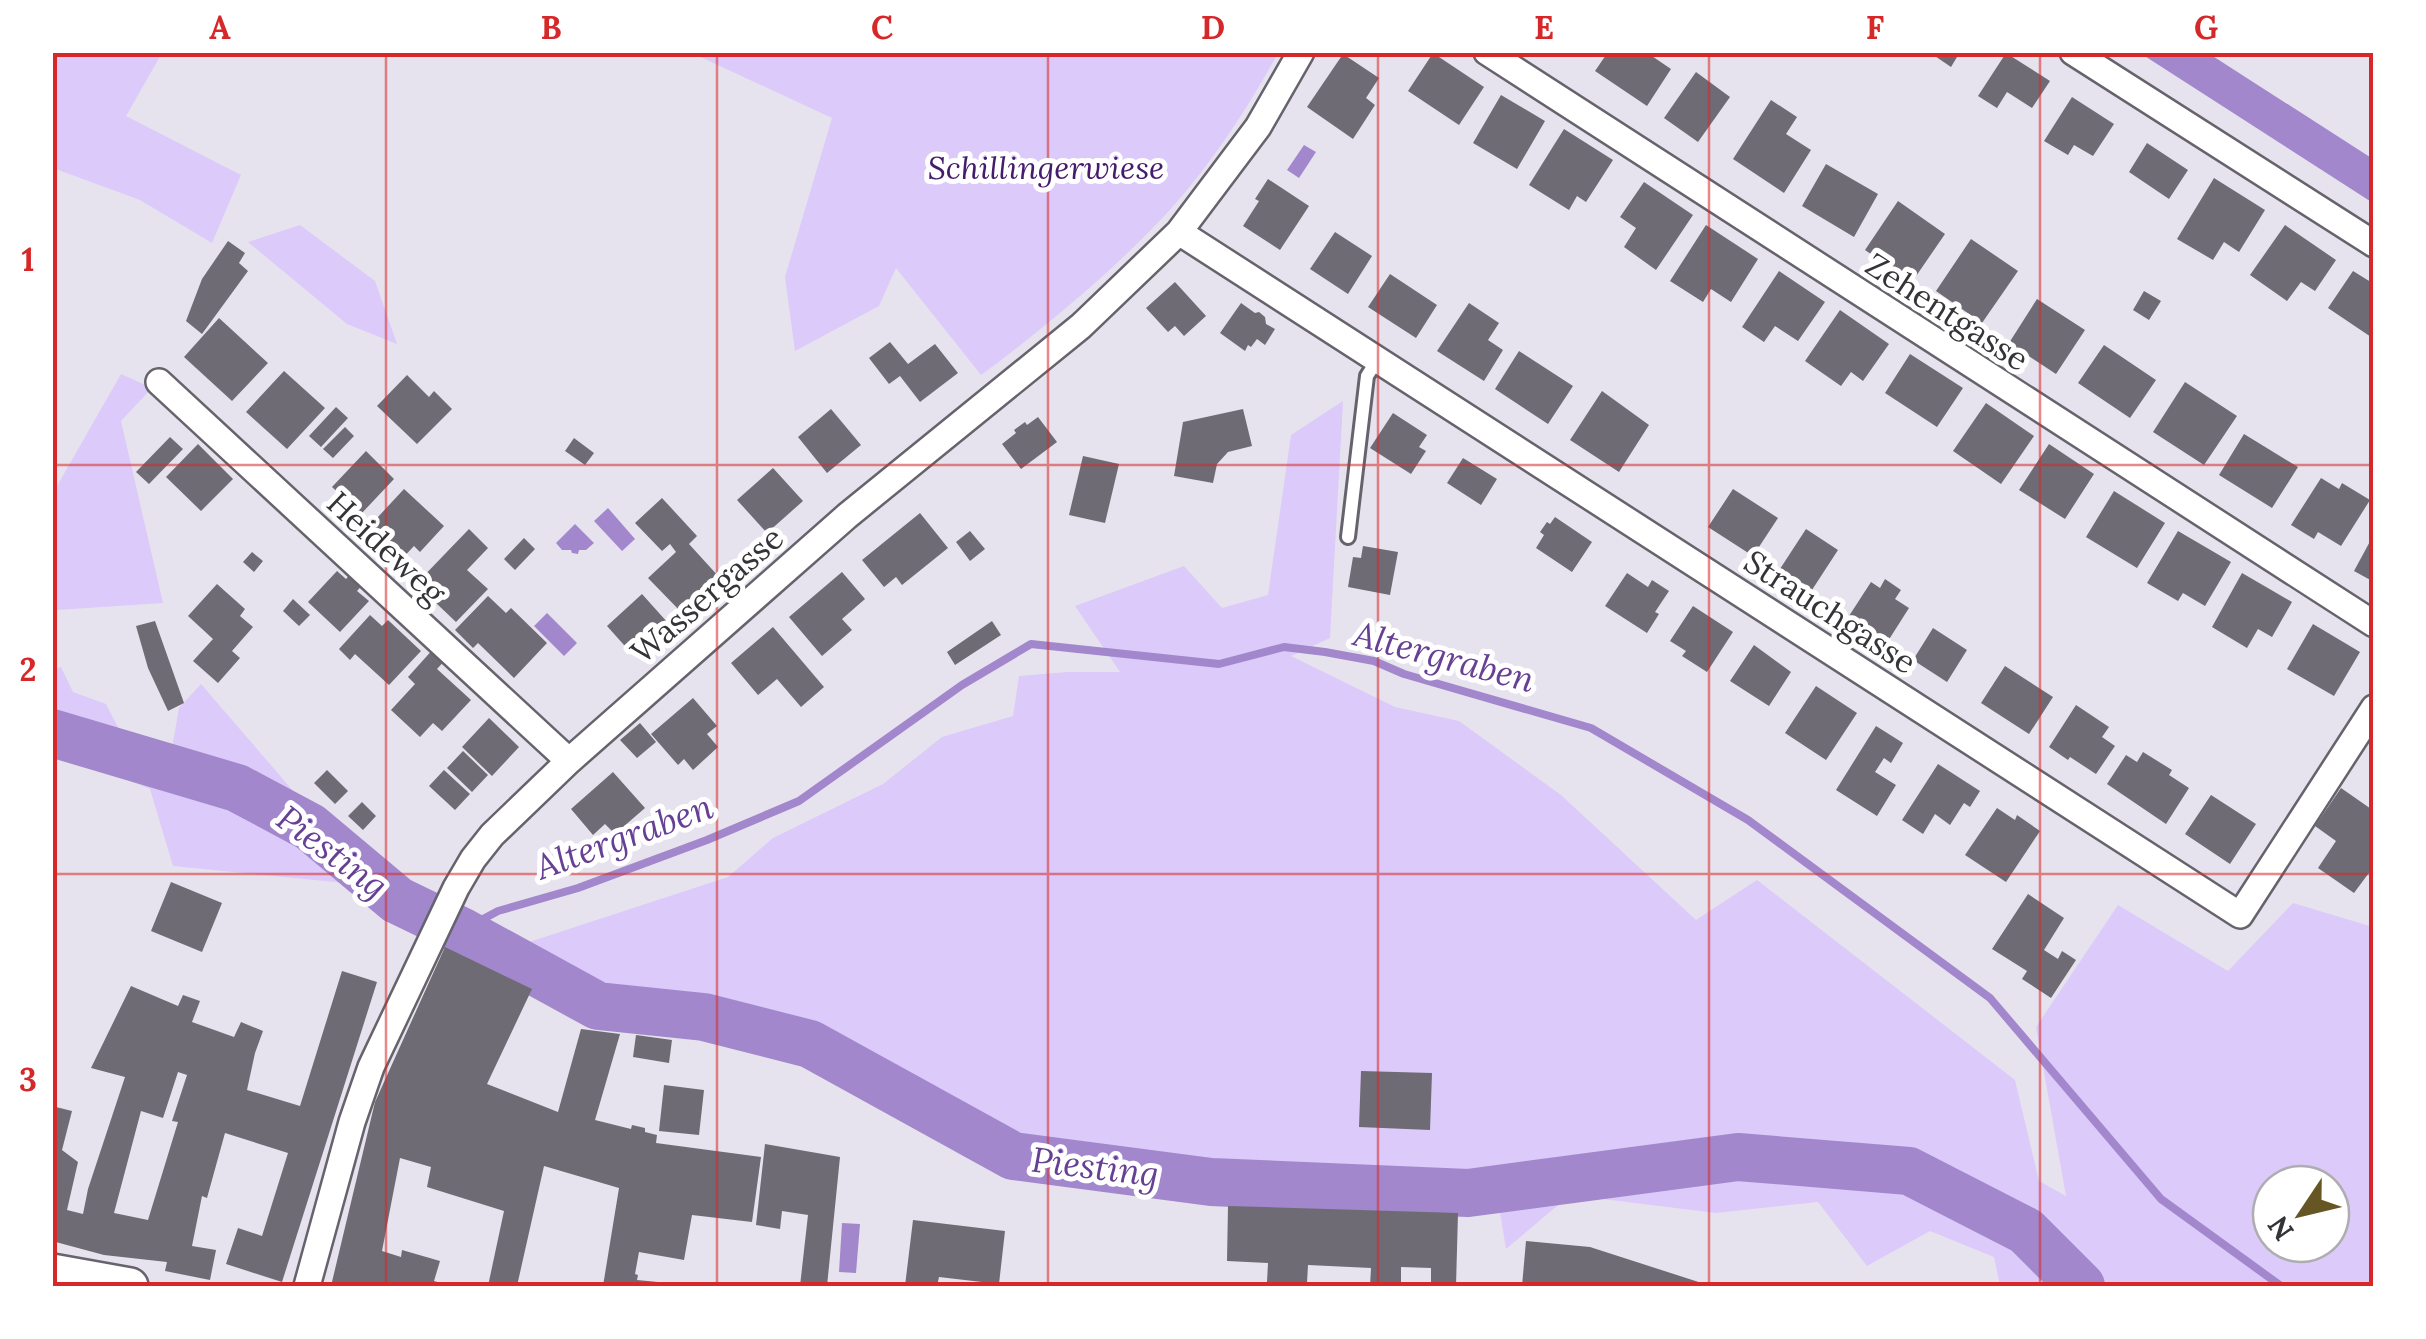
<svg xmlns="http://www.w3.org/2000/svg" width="2426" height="1339" viewBox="0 0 2426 1339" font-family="Lora,serif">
<rect width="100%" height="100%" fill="#e7e3ee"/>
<path fill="#dccafa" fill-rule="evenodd" d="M52 53H162L126 116 241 175 212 243 140 200 53 168Z
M692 53H1278C1248 108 1211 165 1168 212 1112 272 1047 326 981 375L896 268 879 306 795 351 785 277 832 118Z
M300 225 375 281 397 344 347 324 248 242Z
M121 374 152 388 121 421 163 603 57 610 53 624V493Z
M1343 401 1330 638 1291 656 1395 707 1459 721 1561 795 1696 920 1757 880 2015 1080 2039 1181 2066 1196 2036 1027 2118 905 2228 971 2293 903 2373 927V1286H2000L1994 1257 1930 1231 1867 1266 1818 1202 1716 1213 1570 1195 1506 1249 1498 1200 1456 1199 1459 1178 1241 1171 1199 1165 1196 1175 1019 1143 887 1074 803 1025 596 989 517 946 728 877 773 838 883 784 942 737 1013 716 1019 676 1068 672H1120L1075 606 1184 566 1222 608 1268 595 1291 435ZM2271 1184H2331V1244H2271Z
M61 667 73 692 106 704 123 737 172 748 179 708 201 684 375 886 173 866 150 789 53 749V669Z"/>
<path fill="#a287cc" d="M2140 53H2208L2373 159V203Z
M1304 145 1316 152 1299 178 1287 170Z
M608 508 635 539 622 551 594 521Z
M575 524 594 543 586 550H579L578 554 572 553 571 550H562L556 543Z
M547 613 577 643 564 656 534 626Z
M842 1223 860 1224 856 1273 839 1272Z"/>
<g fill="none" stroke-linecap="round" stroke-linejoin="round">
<path stroke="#a287cc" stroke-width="8" d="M461 931 498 911 578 888 707 840 799 801 962 685 1031 644 1219 664 1284 647 1325 652 1374 661 1404 674 1591 728 1748 820 1990 998 2161 1199 2281 1286"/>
<path stroke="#a287cc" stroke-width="48" d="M52 733 237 788 310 827 397 900 461 931 598 1006 704 1017 810 1044 1013 1156 1211 1182 1468 1193 1738 1157 1909 1171 2026 1231 2081 1286"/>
</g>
<path fill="#6e6b74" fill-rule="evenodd" d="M1608 52H1646L1671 69 1647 106 1595 71Z
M1929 52H1960L1951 67Z
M1433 53 1484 87 1459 125 1408 91Z
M2006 53 2050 81 2032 108 2007 92 1997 108 1978 96Z
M1343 54 1379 78 1366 98 1375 105 1353 139 1307 107Z
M1696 72 1730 97 1698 142 1664 118Z
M1501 95 1545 121 1517 169 1473 143Z
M2072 97 2114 124 2093 156 2074 145 2068 155 2044 141Z
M1771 100 1797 117 1786 134 1811 150 1784 193 1733 159Z
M1564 129 1613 160 1586 202 1577 196 1569 210 1529 185Z
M2147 143 2188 170 2169 199 2129 172Z
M1826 164 1878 194 1854 237 1802 206Z
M2214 178 2265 210 2239 252 2224 242 2213 260 2177 239Z
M1268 179 1309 206 1280 250 1243 226 1259 201 1255 199Z
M1644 182 1693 215 1656 270 1624 247 1636 228 1620 217Z
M1898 201 1945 234 1912 282 1865 250Z
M1706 225 1758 259 1731 302 1711 289 1703 302 1670 281Z
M2285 225 2336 260 2315 291 2301 282 2287 301 2250 275Z
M1335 232 1372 256 1348 294 1310 269Z
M1971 239 2018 271 1982 323 1936 291Z
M228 241 245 253 239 263 248 271 202 334 186 321 202 279Z
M1779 271 1825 302 1798 341 1775 326 1764 342 1742 327Z
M2353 271 2374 284V339L2328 308Z
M1390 274 1437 305 1416 338 1368 307Z
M1175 282 1206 316 1184 336 1175 326 1168 332 1146 308Z
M2144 291 2161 301 2149 320 2133 310Z
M2037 299 2085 330 2056 374 2009 343Z
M1241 303 1255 313 1259 312 1265 317 1266 324 1275 329 1265 345 1257 339 1251 347 1248 345 1245 351 1220 333Z
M1469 303 1499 323 1488 340 1503 350 1484 381 1437 351Z
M1840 310 1889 344 1863 381 1851 372 1841 386 1805 361Z
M219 318 268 363 232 401 184 357Z
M890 342 908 364 935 344 958 373 920 402 900 376 889 384 869 358Z
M2104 345 2156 380 2130 418 2078 383Z
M1519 351 1573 386 1548 424 1495 389Z
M1910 354 1963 388 1937 427 1885 393Z
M284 371 325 408 287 449 246 412Z
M407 375 429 397 434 391 452 409 417 444 377 406Z
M2185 382 2237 416 2204 465 2153 432Z
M1602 391 1649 425 1619 472 1570 440Z
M1986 403 2034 436 2001 484 1953 451Z
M336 407 348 418 321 447 309 436Z
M831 409 861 445 827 473 798 437Z
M1243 409 1252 446 1228 452 1217 464 1213 483 1174 476 1183 422Z
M1393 413 1427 435 1419 447 1426 451 1411 474 1370 448Z
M1038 417 1057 442 1021 469 1002 444 1016 433 1014 430 1025 422 1027 425Z
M345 427 354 436 333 458 323 449Z
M2244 434 2298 467 2272 508 2219 475Z
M170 437 183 449 149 484 136 472Z
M574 438 594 453 585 465 565 451Z
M198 444 233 479 201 511 166 477Z
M2049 444 2094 474 2065 519 2019 490Z
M366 451 394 479 361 514 332 487Z
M1083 456 1119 464 1105 523 1069 515Z
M1463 458 1497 479 1481 505 1447 483Z
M773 468 803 501 767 533 737 500Z
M2321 478 2339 489 2342 483 2370 500 2341 546 2318 532 2314 539 2291 525Z
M404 489 444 526 420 552 414 546 398 563 364 532Z
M1733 489 1778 518 1753 556 1708 527Z
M2114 491 2165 523 2137 568 2086 537Z
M662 498 697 536 689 544 720 578 682 613 648 578 676 552 670 544 662 551 635 523Z
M920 513 948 548 902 585 896 577 884 587 862 560Z
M1555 517 1592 542 1572 572 1536 548 1544 535 1540 532 1547 522 1550 524Z
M469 529 488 548 467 570 488 589 456 622 416 584Z
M1806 529 1838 550 1810 593 1778 572Z
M970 531 985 549 970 561 956 542Z
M2178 531 2231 562 2205 606 2183 593 2178 601 2147 583Z
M2374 534V582L2354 571Z
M524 538 535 549 515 570 504 559Z
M1363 546 1398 552 1390 595 1348 587 1353 557 1361 558Z
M252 552 263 561 254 572 243 562Z
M337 571 346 579 353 571 365 582 357 591 369 601 340 632 308 602Z
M842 572 865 599 842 619 852 630 822 656 789 617Z
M1627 573 1648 587 1652 580 1669 591 1655 612 1659 614 1647 633 1605 606Z
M2242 573 2292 602 2272 637 2258 629 2247 648 2212 627Z
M1885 579 1901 590 1895 599 1909 608 1888 641 1849 616 1871 582 1880 588Z
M217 584 245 609 240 616 253 627 232 651 240 658 218 683 193 661 213 639 188 616Z
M642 594 668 623 632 654 607 626Z
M488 596 506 613 511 608 547 643 514 678 478 643 473 648 455 630Z
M293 599 310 615 299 626 283 611Z
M1693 606 1733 632 1707 672 1682 656 1686 651 1670 641Z
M370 615 382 626 388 620 421 651 389 685 355 654 350 660 339 649Z
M155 621 184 703 168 711 148 668 136 626Z
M992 621 1001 635 955 665 947 652Z
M2313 624 2360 652 2334 696 2287 669Z
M773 627 824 687 801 707 777 679 758 695 731 663Z
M1933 628 1967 650 1947 682 1913 660Z
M1754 645 1791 672 1769 706 1730 681Z
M435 647 447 658 437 669 471 700 442 731 433 723 420 737 391 710 415 684 408 677Z
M2005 666 2053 697 2029 734 1981 703Z
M1816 686 1857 713 1826 760 1785 733Z
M693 698 717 726 707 734 718 747 693 770 684 759 678 765 651 734Z
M2076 705 2109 727 2102 737 2115 746 2096 774 2070 757 2068 760 2049 747Z
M489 718 519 747 492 776 462 747Z
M640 723 656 742 637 758 620 740Z
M1876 726 1903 743 1891 763 1884 758 1875 772 1896 785 1877 816 1836 790Z
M463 751 488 775 472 792 447 768Z
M2143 752 2172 770 2169 775 2189 788 2166 824 2107 784 2126 755 2137 762Z
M1938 764 1980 791 1970 807 1964 803 1950 825 1935 814 1923 834 1902 820Z
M327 770 348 791 335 804 314 783Z
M444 770 470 794 455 810 429 786Z
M613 772 645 808 615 834 605 824 593 835 571 809Z
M2341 788 2374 811V866L2354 893 2318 868 2336 841 2315 826Z
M2211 795 2256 824 2230 864 2185 834Z
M362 802 376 816 363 830 348 816Z
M1997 808 2015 820 2017 815 2040 831 2006 882 1965 855Z
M171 882 222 903 202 952 151 931Z
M2028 894 2064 918 2044 950 2058 959 2062 951 2076 960 2051 998 2022 979 2027 971 1992 949Z
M445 947 532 989 487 1084 558 1112 581 1029 620 1034 595 1120 631 1129 632 1125 645 1128V1132L657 1135 656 1143 761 1157 752 1222 692 1215 684 1260 639 1252 635 1274 638 1275 637 1280 679 1284V1286H603L619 1188 544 1166 517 1286H488L504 1211 427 1187 431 1167 400 1158 382 1251 401 1257 402 1250 440 1261 434 1281 450 1286H331L375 1102Z
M342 971 377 982 282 1282 226 1264 238 1228 262 1236 288 1153 225 1133 207 1198 202 1196 192 1246 216 1250 210 1280 165 1271 167 1262 104 1255 52 1241V1106L72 1111 62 1150 78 1162 67 1210 83 1214 88 1189 125 1077 91 1068 131 986 178 1006 183 995 200 1001 192 1022 234 1037 241 1022 263 1031 255 1053 247 1090 300 1106ZM178 1072 187 1075 172 1121 178 1122 148 1220 114 1213 141 1111 163 1118Z
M636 1035 672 1040 669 1063 633 1057Z
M1361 1071 1432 1073 1430 1130 1359 1127Z
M664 1085 704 1090 699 1135 659 1131Z
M765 1144 840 1157 827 1286H800L808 1215 782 1211 780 1229 756 1225Z
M1228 1206 1458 1213 1456 1286H1431V1268L1401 1267V1286H1370L1371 1268 1308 1265 1307 1283 1267 1282 1268 1263 1227 1261Z
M913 1220 1005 1231 999 1284 939 1277 937 1286H905Z
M1526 1241 1590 1247 1711 1286H1522Z"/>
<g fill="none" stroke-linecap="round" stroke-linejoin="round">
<defs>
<path id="service" d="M1348 537 1367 376 1378 359"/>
<path id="minor" d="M1487 52 2374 624
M2073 52 2374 244
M1179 232 2240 915 2374 708
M159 382 569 761
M307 1286 352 1122 371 1067 456 888 473 859 492 835 569 761 847 516 1081 326 1179 232 1258 127 1301 52"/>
<path id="secondary" d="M52 1272 130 1286"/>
</defs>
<use href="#service" stroke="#66636c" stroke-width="18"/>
<use href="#minor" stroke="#66636c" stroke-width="30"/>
<use href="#secondary" stroke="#66636c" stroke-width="40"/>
<use href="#service" stroke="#fff" stroke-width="12"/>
<use href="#minor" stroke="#fff" stroke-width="25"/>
<use href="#secondary" stroke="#fff" stroke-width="35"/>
</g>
<path fill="none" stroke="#d62828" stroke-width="2.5" stroke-opacity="0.55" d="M386 52V1286M717 52V1286M1048 52V1286M1378 52V1286M1709 52V1286M2040 52V1286M52 465H2374M52 874H2374"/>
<g text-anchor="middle" stroke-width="10" stroke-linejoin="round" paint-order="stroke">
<g font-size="32" font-style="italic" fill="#441b6d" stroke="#fff">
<text x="1046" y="179">Schillingerwiese</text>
</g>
<g font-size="32" fill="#343337" stroke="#fff">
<text transform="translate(1947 312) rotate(33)" y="11">Zehentgasse</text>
<text transform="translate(386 548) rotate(43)" y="11">Heideweg</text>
<text transform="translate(707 595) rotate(-41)" y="11">Wassergasse</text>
<text transform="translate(1830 612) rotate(33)" y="11">Strauchgasse</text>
</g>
<g font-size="35" font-style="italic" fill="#664094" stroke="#fff">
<text transform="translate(1444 657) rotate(15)" y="12">Altergraben</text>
<text transform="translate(624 837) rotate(-20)" y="12">Altergraben</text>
<text transform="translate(332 852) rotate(37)" y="12">Piesting</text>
<text transform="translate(1095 1167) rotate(7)" y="12">Piesting</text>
</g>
</g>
<rect width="2426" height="1339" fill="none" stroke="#ffffff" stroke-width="110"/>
<g transform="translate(2301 1214) rotate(235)"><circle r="48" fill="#ffffff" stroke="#aeadaf" stroke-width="2.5"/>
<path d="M0-8L18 38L0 25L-18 38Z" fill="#665623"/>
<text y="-15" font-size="28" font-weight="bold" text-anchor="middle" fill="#343337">N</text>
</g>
<rect x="55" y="55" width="2316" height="1229" fill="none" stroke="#d62828" stroke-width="4"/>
<g font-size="32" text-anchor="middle" font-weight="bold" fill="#d62828">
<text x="220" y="39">A</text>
<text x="551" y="39">B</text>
<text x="882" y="39">C</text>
<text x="1213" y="39">D</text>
<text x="1544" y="39">E</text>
<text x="1875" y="39">F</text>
<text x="2206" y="39">G</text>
<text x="28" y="271">1</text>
<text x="28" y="681">2</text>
<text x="28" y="1091">3</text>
</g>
</svg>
